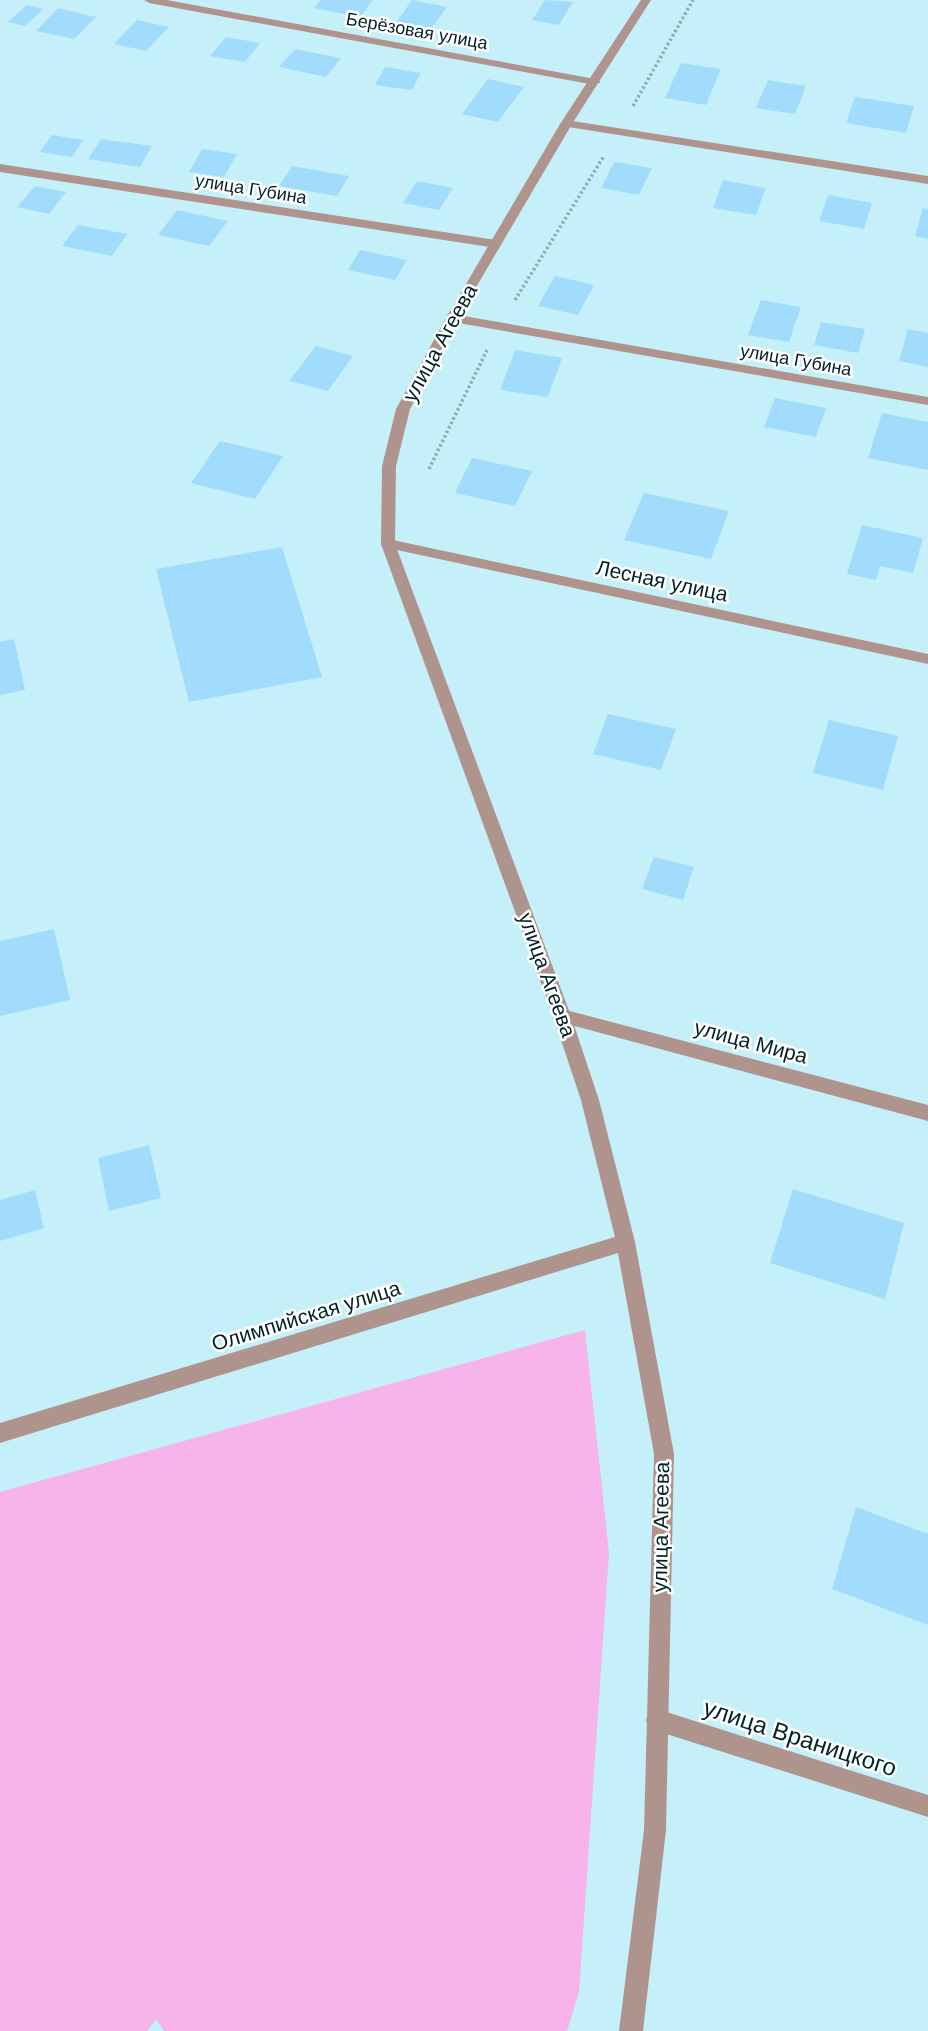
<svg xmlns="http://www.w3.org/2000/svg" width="928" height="2031" viewBox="0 0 928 2031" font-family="Arial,sans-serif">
<rect width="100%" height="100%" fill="#c6f0f9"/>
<path fill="#f6b4ea" d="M585 1330 609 1553 579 1992 567 2031H164L156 2019 147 2031H0V1492Z"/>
<path fill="#a1dcfc" d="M320 0H373L360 17 314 8Z
M412 0 447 7 430 30 395 24Z
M545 0 573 2 559 25 532 20Z
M27 5 43 9 25 26 8 22Z
M58 8 96 17 74 39 36 31Z
M137 20 169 27 146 51 114 44Z
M226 37 260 43 245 62 210 56Z
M295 49 341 58 326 77 279 67Z
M681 63 721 69 706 105 665 98Z
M385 67 421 73 412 90 375 85Z
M488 79 524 87 498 122 462 114Z
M768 80 806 86 795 114 756 108Z
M855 97 914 106 906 133 846 123Z
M52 135 83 140 72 157 40 152Z
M101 139 152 146 140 167 88 159Z
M202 149 237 154 224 177 189 172Z
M614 162 652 168 639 195 601 188Z
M292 166 349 176 337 196 279 186Z
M723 180 766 188 756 215 713 208Z
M417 181 453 188 439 210 403 203Z
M35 186 66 192 49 214 17 207Z
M828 195 872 203 864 229 819 221Z
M923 208 928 209V239L915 236Z
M177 210 228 221 209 246 158 235Z
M78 225 127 234 112 256 62 246Z
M360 250 407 260 395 280 348 270Z
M555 276 594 285 578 315 538 306Z
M761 300 801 307 789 342 748 335Z
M821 322 865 329 858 353 814 345Z
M908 329 928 333V367L899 361Z
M316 346 353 356 328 391 289 381Z
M515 350 562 358 548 397 500 390Z
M775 398 826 408 816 437 764 427Z
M882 413 928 422V470L868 458Z
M220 441 283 456 255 499 191 483Z
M472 458 532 471 515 506 455 493Z
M644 493 729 511 711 559 624 540Z
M862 525 923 538 913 573 880 566 876 580 847 574Z
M282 547 322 677 189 702 156 569Z
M14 639 25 690 0 695V642Z
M608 714 676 729 661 770 593 754Z
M829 720 898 736 883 790 813 773Z
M654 857 694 867 683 900 642 889Z
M54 929 70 1000 0 1016V941Z
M149 1145 161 1198 109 1211 98 1158Z
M793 1189 904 1223 885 1299 770 1263Z
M35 1190 44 1228 0 1241V1200Z
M856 1507 928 1534V1625L832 1589Z"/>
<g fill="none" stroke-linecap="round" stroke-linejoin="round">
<path stroke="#88aeb6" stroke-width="3.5" stroke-dasharray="2.5 2.5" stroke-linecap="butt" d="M633 106 693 0
M515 300 604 156
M429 469 487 350"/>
<path fill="#af948e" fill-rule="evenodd" d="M144 0H167L595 79 601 82 595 85 149 3Z
M566 120 928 176V184L562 126 560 124Z
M0 164 496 240 502 244 496 248 0 172Z
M452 314 928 397V405L447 321V315Z
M388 539 928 654V664L383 547 381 544 383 541Z
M562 1009 928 1105V1121L556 1021 553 1016 556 1011Z
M657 1709 928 1795V1817L657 1731 649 1728 646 1720 649 1712Z"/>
<path fill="#af948e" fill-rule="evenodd" d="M641 0H651L572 124 458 318 410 409 396 466 395 544 571 1016 599 1100 635 1242 674 1454 666 1830 643 2031H619L644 1830 654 1454 618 1253 0 1443V1423L615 1237 581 1100 553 1016 381 544 382 466 396 409 446 318 560 124Z"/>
</g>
<g text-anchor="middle" stroke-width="5" stroke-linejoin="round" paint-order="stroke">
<g font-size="18" fill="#032227" stroke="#fff">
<text transform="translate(417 31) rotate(10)" y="6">Берёзовая улица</text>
<text transform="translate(251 189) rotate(9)" y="6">улица Губина</text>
<text transform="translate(796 360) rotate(10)" y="6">улица Губина</text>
</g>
<g font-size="21" fill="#032227" stroke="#fff">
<text transform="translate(440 343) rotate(-61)" y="7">улица Агеева</text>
<text transform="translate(662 581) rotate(12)" y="7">Лесная улица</text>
<text transform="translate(547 975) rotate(70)" y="7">улица Агеева</text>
<text transform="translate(751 1042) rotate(15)" y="7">улица Мира</text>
<text transform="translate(306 1316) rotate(-17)" y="7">Олимпийская улица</text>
<text transform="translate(661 1527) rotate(-89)" y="7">улица Агеева</text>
</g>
<g font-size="24" fill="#032227" stroke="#fff">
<text transform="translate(800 1738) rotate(18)" y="8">улица Враницкого</text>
</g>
</g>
</svg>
